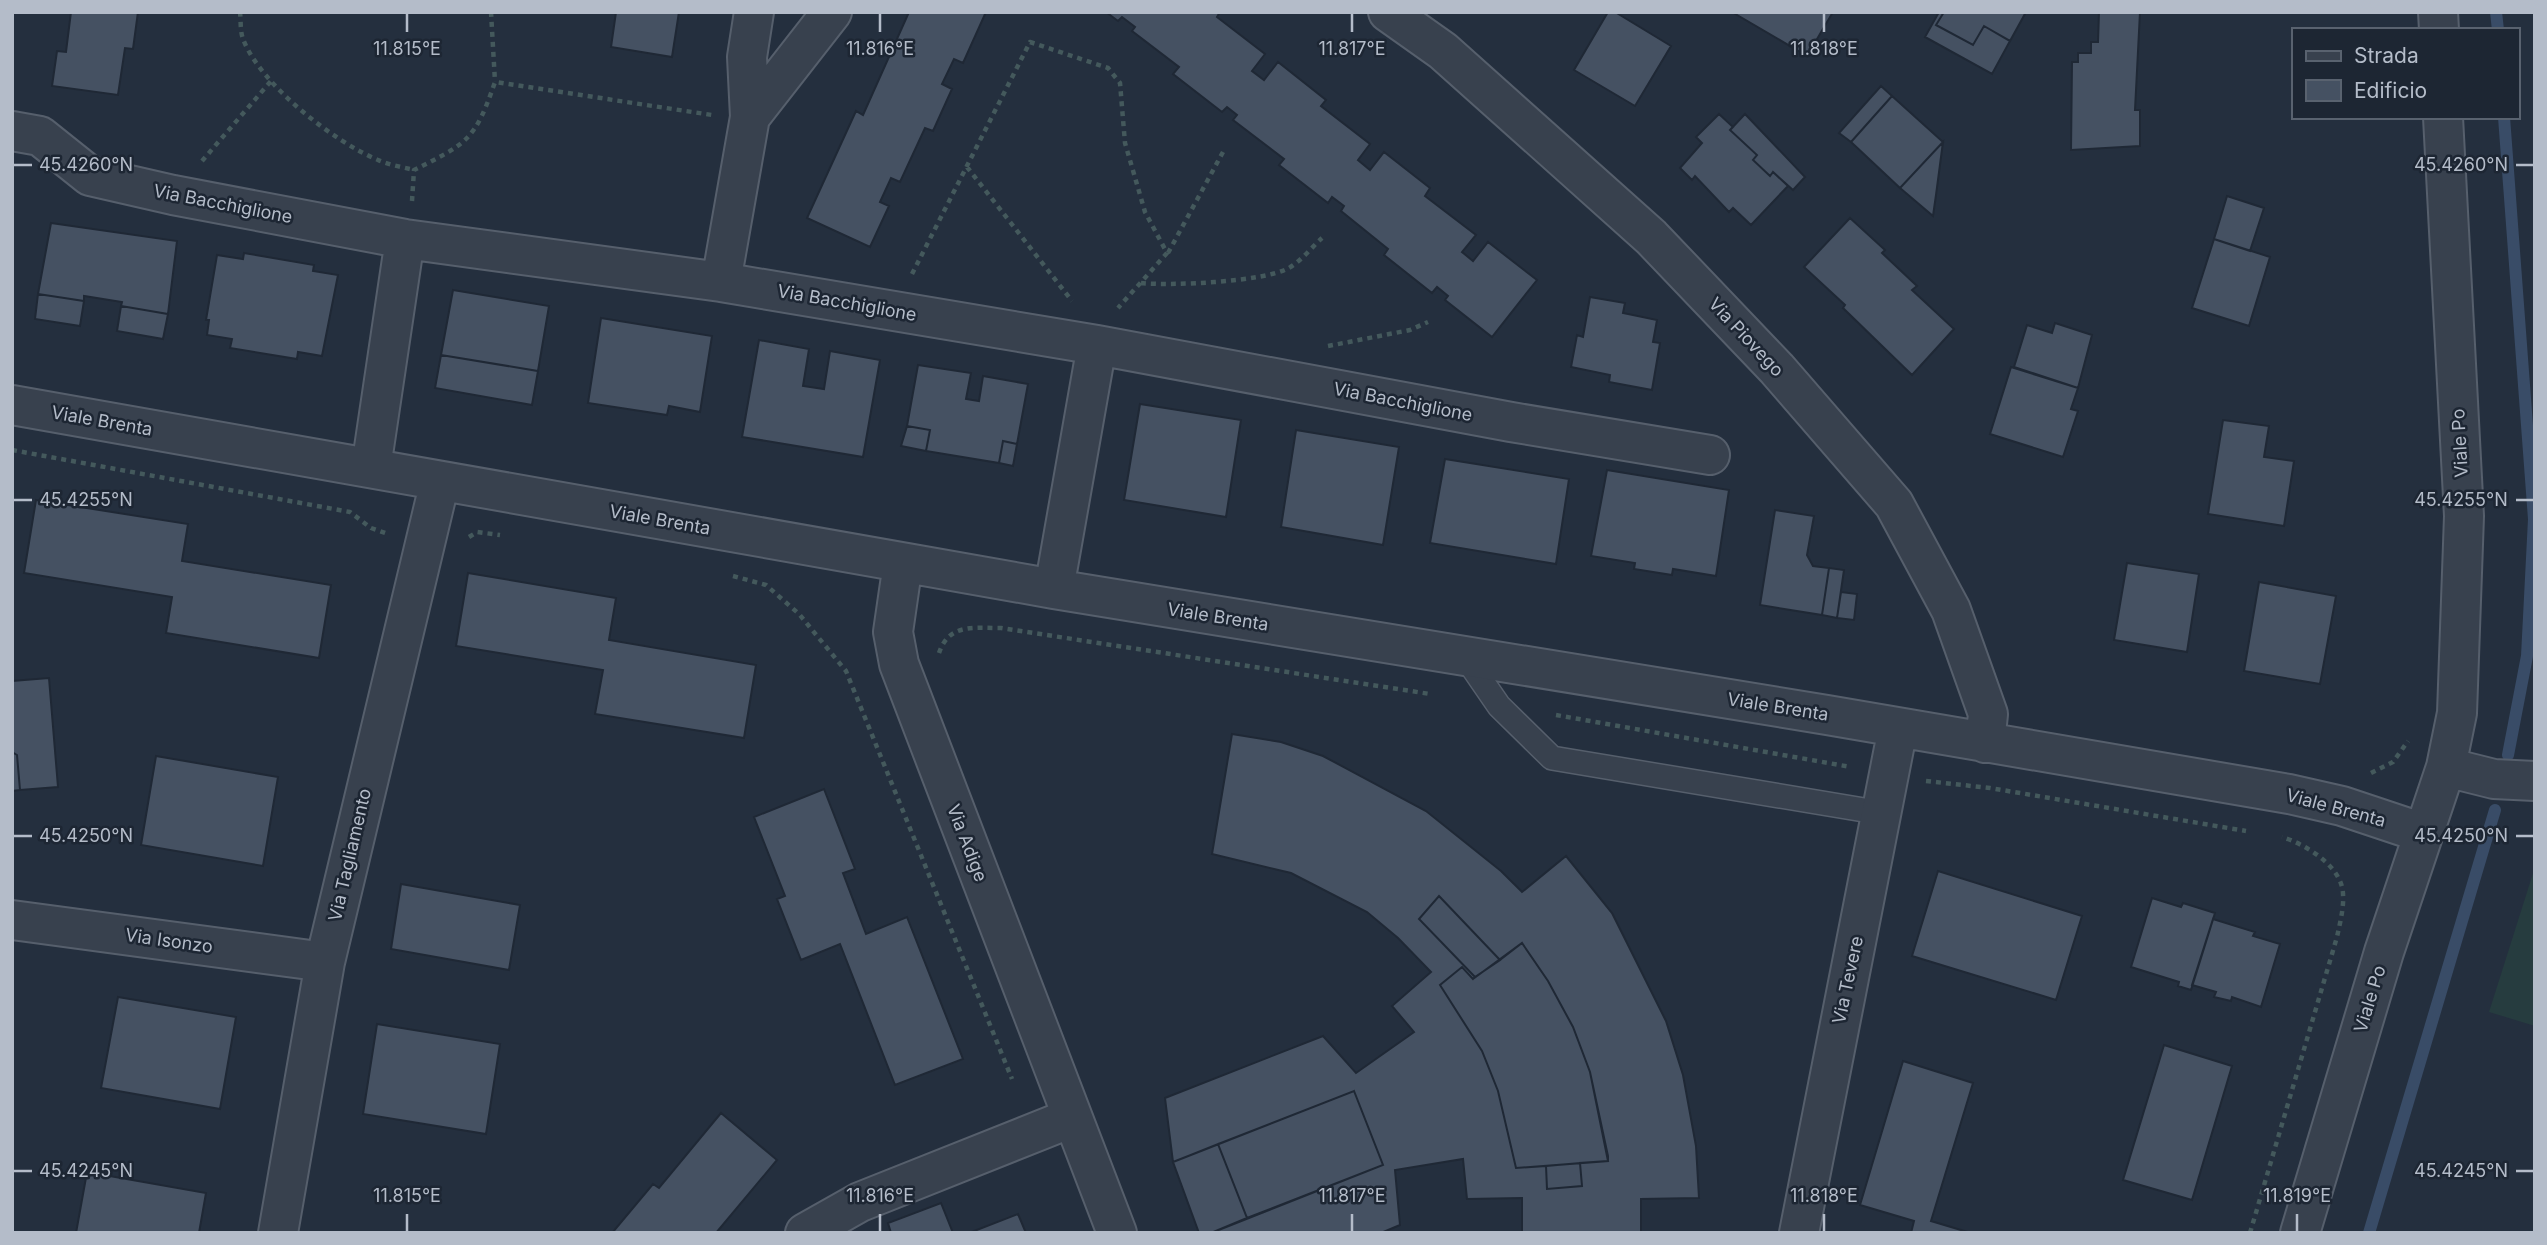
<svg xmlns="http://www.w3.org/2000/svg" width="2547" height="1245" viewBox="0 0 2547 1245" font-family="Inter,sans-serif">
<rect width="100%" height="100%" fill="#242f3e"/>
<path fill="#263c3f" d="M2535 867V1026L2489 1012Z"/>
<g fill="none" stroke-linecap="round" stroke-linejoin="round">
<path stroke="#394c67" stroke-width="12" d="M2496 12 2498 30
M2504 117 2534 519 2527 656 2508 755
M2369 1233 2495 810"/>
</g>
<path fill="#455162" stroke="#1f2835" stroke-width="2" fill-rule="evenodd" d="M71 12H138L133 49 125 48 118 95 52 86 57 51 66 52Z
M616 12H679L672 57 611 47Z
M909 12H986L963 63 954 59 942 84 952 89 933 131 925 128 900 182 891 178 880 202 889 206 870 247 807 218 856 111 863 115Z
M1106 12H1220L1217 17 1265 54 1252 71 1264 80 1278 62 1326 100 1321 106 1370 144 1358 160 1370 170 1384 152 1430 188 1425 196 1476 235 1462 252 1473 261 1488 242 1537 280 1492 337 1445 300 1448 296 1437 287 1432 293 1384 255 1388 249 1341 211 1344 206 1332 197 1328 203 1279 165 1284 159 1233 120 1237 115 1227 107 1222 112 1173 74 1179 67 1132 31 1135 27 1122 17 1118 21Z
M1608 12H1615L1671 46 1635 106 1574 70Z
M1732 12H1833L1807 56Z
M1939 12H1944L1936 25 1973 45 1984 26 2010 41 1992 74 1925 37Z
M1944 12H2026L2010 41 1984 26 1973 45 1936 25Z
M2099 12H2140L2135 110H2140V146L2071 150 2072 62H2078V53H2091V42H2098Z
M1881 86 1892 96 1851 142 1839 133Z
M1892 96 1943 142 1900 188 1851 142Z
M1719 114 1733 127 1730 130 1757 155 1753 160 1770 176 1773 172 1788 186 1751 225 1733 208 1729 212 1695 176 1692 180 1680 168 1702 143 1696 137Z
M1745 114 1805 177 1793 190 1773 172 1770 176 1753 160 1757 155 1730 130Z
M1943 142 1936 195 1933 216 1900 188Z
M2227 196 2264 208 2250 251 2214 239Z
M1850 218 1885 250 1882 253 1917 286 1912 290 1954 329 1912 375 1843 308 1845 305 1804 267Z
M51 223 177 241 168 314 121 306 122 302 84 296V301L38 294Z
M2214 239 2270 257 2249 326 2192 308Z
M244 253 314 265 313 271 338 275 322 356 298 352 297 359 230 348 232 339 207 335 209 320H206L217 255 243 259Z
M453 290 549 306 538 371 441 355Z
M38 294 84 301 80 326 35 319Z
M1590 297 1625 303 1623 313 1657 320 1653 342 1660 343 1652 390 1609 382 1610 375 1571 367 1577 335 1583 337Z
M121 306 168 314 163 339 117 331Z
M601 318 712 336 700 412 669 406 667 415 588 403Z
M2055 323 2092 335 2078 388 2014 367 2027 325 2052 333Z
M759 340 809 349 803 386 824 389 830 351 880 360 863 457 742 437Z
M441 355 538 371 532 405 435 388Z
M918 365 971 373 966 399 979 401 983 376 1028 384 1017 444 1003 441 999 463 926 451 930 430 907 426Z
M2011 367 2078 388 2071 409 2078 411 2063 457 1990 434Z
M1140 404 1241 420 1226 517 1124 500Z
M2223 420 2269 426 2264 457 2294 461 2284 526 2208 514Z
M907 426 930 430 926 451 901 446Z
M1296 430 1399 447 1383 545 1281 527Z
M1003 441 1017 444 1013 466 999 463Z
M1445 459 1569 479 1556 564 1430 543Z
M1607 470 1729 490 1716 576 1673 569 1672 575 1634 569 1635 563 1591 556Z
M36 500 188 524 182 561 331 585 319 658 166 633 172 597 24 573Z
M1775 510 1814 516 1807 555 1813 566 1829 568 1822 615 1760 605Z
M2127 563 2199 574 2187 652 2114 640Z
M1829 568 1844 570 1837 618 1822 615Z
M468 573 616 598 609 640 756 665 744 738 595 714 603 670 456 646Z
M2259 582 2336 596 2320 684 2244 671Z
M1841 592 1857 594 1854 620 1837 618Z
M49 678 58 787 20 790 17 755 12 752V681Z
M1232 734 1281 742 1323 756 1426 811 1501 871 1522 892 1566 856 1612 913 1666 1021 1683 1075 1696 1146 1699 1198 1641 1199V1233H1522V1198L1467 1199 1463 1159 1395 1170 1400 1225 1381 1233H1211L1383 1165 1354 1091 1173 1162 1165 1098 1323 1036 1356 1073 1414 1032 1392 1006 1431 972 1398 938 1367 912 1291 873 1212 854ZM1439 896 1500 960 1522 943 1548 981 1573 1027 1590 1072 1608 1156V1161L1580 1163 1582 1186 1547 1189 1546 1166 1516 1168 1498 1091 1482 1051 1440 985 1462 967 1473 979 1475 977 1419 919Z
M12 752 17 755 20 790 12 791Z
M156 756 278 777 263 866 141 845Z
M824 789 855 869 843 873 866 934 907 917 963 1059 895 1085 840 944 801 960 777 899 785 896 754 817Z
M1938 871 2082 916 2056 1000 1912 956Z
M401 884 520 905 509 970 391 949Z
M1439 896 1500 960 1475 977 1419 919Z
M2152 898 2181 907 2183 903 2215 913 2191 990 2178 986 2179 982 2131 967Z
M2213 919 2255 932 2253 936 2280 944 2261 1007 2232 997 2231 1001 2214 997 2216 992 2192 985Z
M1522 943 1548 981 1573 1027 1590 1072 1608 1161 1516 1168 1498 1091 1482 1051 1440 985 1462 967 1473 979Z
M118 997 236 1017 220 1109 101 1088Z
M377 1024 500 1044 486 1134 363 1114Z
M2164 1045 2232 1066 2192 1200 2123 1180Z
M1903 1061 1973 1083 1931 1221 1971 1233H1911L1914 1221 1860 1205Z
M1354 1091 1383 1165 1247 1218 1218 1144Z
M721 1113 777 1160 716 1233H612L653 1184 659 1188Z
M1218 1144 1247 1218 1211 1233H1199L1173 1162Z
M1580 1163 1582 1186 1547 1189 1546 1166Z
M87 1172 206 1193 199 1233H76Z
M941 1203 953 1233H891L888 1223Z
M1018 1214 1026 1233H969Z"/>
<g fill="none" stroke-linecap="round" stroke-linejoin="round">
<defs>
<path id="service" d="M1466 658 1499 706 1552 758 1882 813"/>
<path id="minor" d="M1388 12 1443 51 1651 237 1777 369 1894 504 1951 610 1988 714 1985 743
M2438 12 2439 30
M750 117 832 12
M12 131 40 136 90 176 173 195 405 239 721 282 1097 345 1511 422 1710 455
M721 282 750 117 747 57 754 12
M12 405 1054 589 1827 715 2289 794 2342 806 2423 833
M371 468 405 239
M903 563 893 632 899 664 1117 1233
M1054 589 1097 345
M2446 767 2494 779 2535 781
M12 920 325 962
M278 1233 325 962 440 481
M805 1233 860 1202 1071 1118
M1799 1233 1898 728
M2300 1233 2384 952 2446 767 2457 713 2464 516 2443 117"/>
</defs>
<use href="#service" stroke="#565f6c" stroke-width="26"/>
<use href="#minor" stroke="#565f6c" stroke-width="42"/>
<path stroke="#44595c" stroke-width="4.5" stroke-dasharray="5 5" stroke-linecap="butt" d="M240 12C241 20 240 31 243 39 260 84 334 142 378 160 389 165 402 167 414 170
M491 12 495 82
M202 161 271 81
M967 167 1072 301
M412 201 414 170C468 143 475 140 495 82L712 115
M1168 253 1223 152
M912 274 1030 42 1108 68 1120 83 1125 143 1145 212 1167 253 1118 308
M1141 283C1172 286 1263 282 1289 268 1301 261 1312 247 1322 238
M1328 346 1410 330 1428 322
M12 450 350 512 371 528 388 534
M469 537 477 532 500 535
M733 576 766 585 799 614 846 671 1012 1079
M939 653C949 623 974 628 1001 628L1430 694
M1556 715 1851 767
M2371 773 2393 762 2408 741
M1926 781 1990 788 2246 831
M2250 1233 2337 937C2340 923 2344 908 2343 894 2342 866 2305 844 2282 837"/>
<use href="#service" stroke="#38414e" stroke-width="23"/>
<use href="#minor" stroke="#38414e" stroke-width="38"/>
</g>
<path fill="none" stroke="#b4bcc9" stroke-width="2.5" d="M407 14V32M880 14V32M1352 14V32M1824 14V32M14 165H32M2516 165H2533M14 500H32M2516 500H2533M14 836H32M2516 836H2533M14 1171H32M2516 1171H2533M407 1214V1231M880 1214V1231M1352 1214V1231M1824 1214V1231M2297 1214V1231"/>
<g text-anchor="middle" stroke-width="5" stroke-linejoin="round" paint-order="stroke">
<g font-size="18" fill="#b4bcc9" stroke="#1d2633">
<text transform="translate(223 204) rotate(11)" y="6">Via Bacchiglione</text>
<text transform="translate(847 303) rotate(10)" y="6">Via Bacchiglione</text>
<text transform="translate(1746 337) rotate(47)" y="6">Via Piovego</text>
<text transform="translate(1403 402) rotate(11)" y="6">Via Bacchiglione</text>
<text transform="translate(102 421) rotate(10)" y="6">Viale Brenta</text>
<text transform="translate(2460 443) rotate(-93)" y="6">Viale Po</text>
<text transform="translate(660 520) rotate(10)" y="6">Viale Brenta</text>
<text transform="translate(1218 617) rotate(9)" y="6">Viale Brenta</text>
<text transform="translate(1778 707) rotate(9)" y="6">Viale Brenta</text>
<text transform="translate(2336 808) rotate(15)" y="6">Viale Brenta</text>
<text transform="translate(967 843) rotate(69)" y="6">Via Adige</text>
<text transform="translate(350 855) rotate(-77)" y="6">Via Tagliamento</text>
<text transform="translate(169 941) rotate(8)" y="6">Via Isonzo</text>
<text transform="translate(1848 980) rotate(-78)" y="6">Via Tevere</text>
<text transform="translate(2370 999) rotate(-73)" y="6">Viale Po</text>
</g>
</g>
<g font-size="18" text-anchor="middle" fill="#b4bcc9" stroke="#1d2633" stroke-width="5" stroke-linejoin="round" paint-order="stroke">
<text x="407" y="55">11.815°E</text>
<text x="880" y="55">11.816°E</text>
<text x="1352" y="55">11.817°E</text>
<text x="1824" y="55">11.818°E</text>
<text x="86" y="171">45.4260°N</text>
<text x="2461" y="171">45.4260°N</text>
<text x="86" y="506">45.4255°N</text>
<text x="2461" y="506">45.4255°N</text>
<text x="86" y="842">45.4250°N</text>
<text x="2461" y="842">45.4250°N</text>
<text x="86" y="1177">45.4245°N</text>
<text x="2461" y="1177">45.4245°N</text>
<text x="407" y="1202">11.815°E</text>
<text x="880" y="1202">11.816°E</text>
<text x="1352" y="1202">11.817°E</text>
<text x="1824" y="1202">11.818°E</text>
<text x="2297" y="1202">11.819°E</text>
</g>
<rect width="2547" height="1245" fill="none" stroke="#b4bcc9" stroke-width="28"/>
<rect x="2292" y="28" width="228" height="91" fill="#1d2633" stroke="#59626f" stroke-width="2"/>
<rect x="2306" y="51" width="35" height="10" fill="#38414e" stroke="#59626f" stroke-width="2"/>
<text x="2354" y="63" font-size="21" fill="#b4bcc9">Strada</text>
<rect x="2306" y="80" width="35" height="21" fill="#455162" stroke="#59626f" stroke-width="2"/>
<text x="2354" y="98" font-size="21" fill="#b4bcc9">Edificio</text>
</svg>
